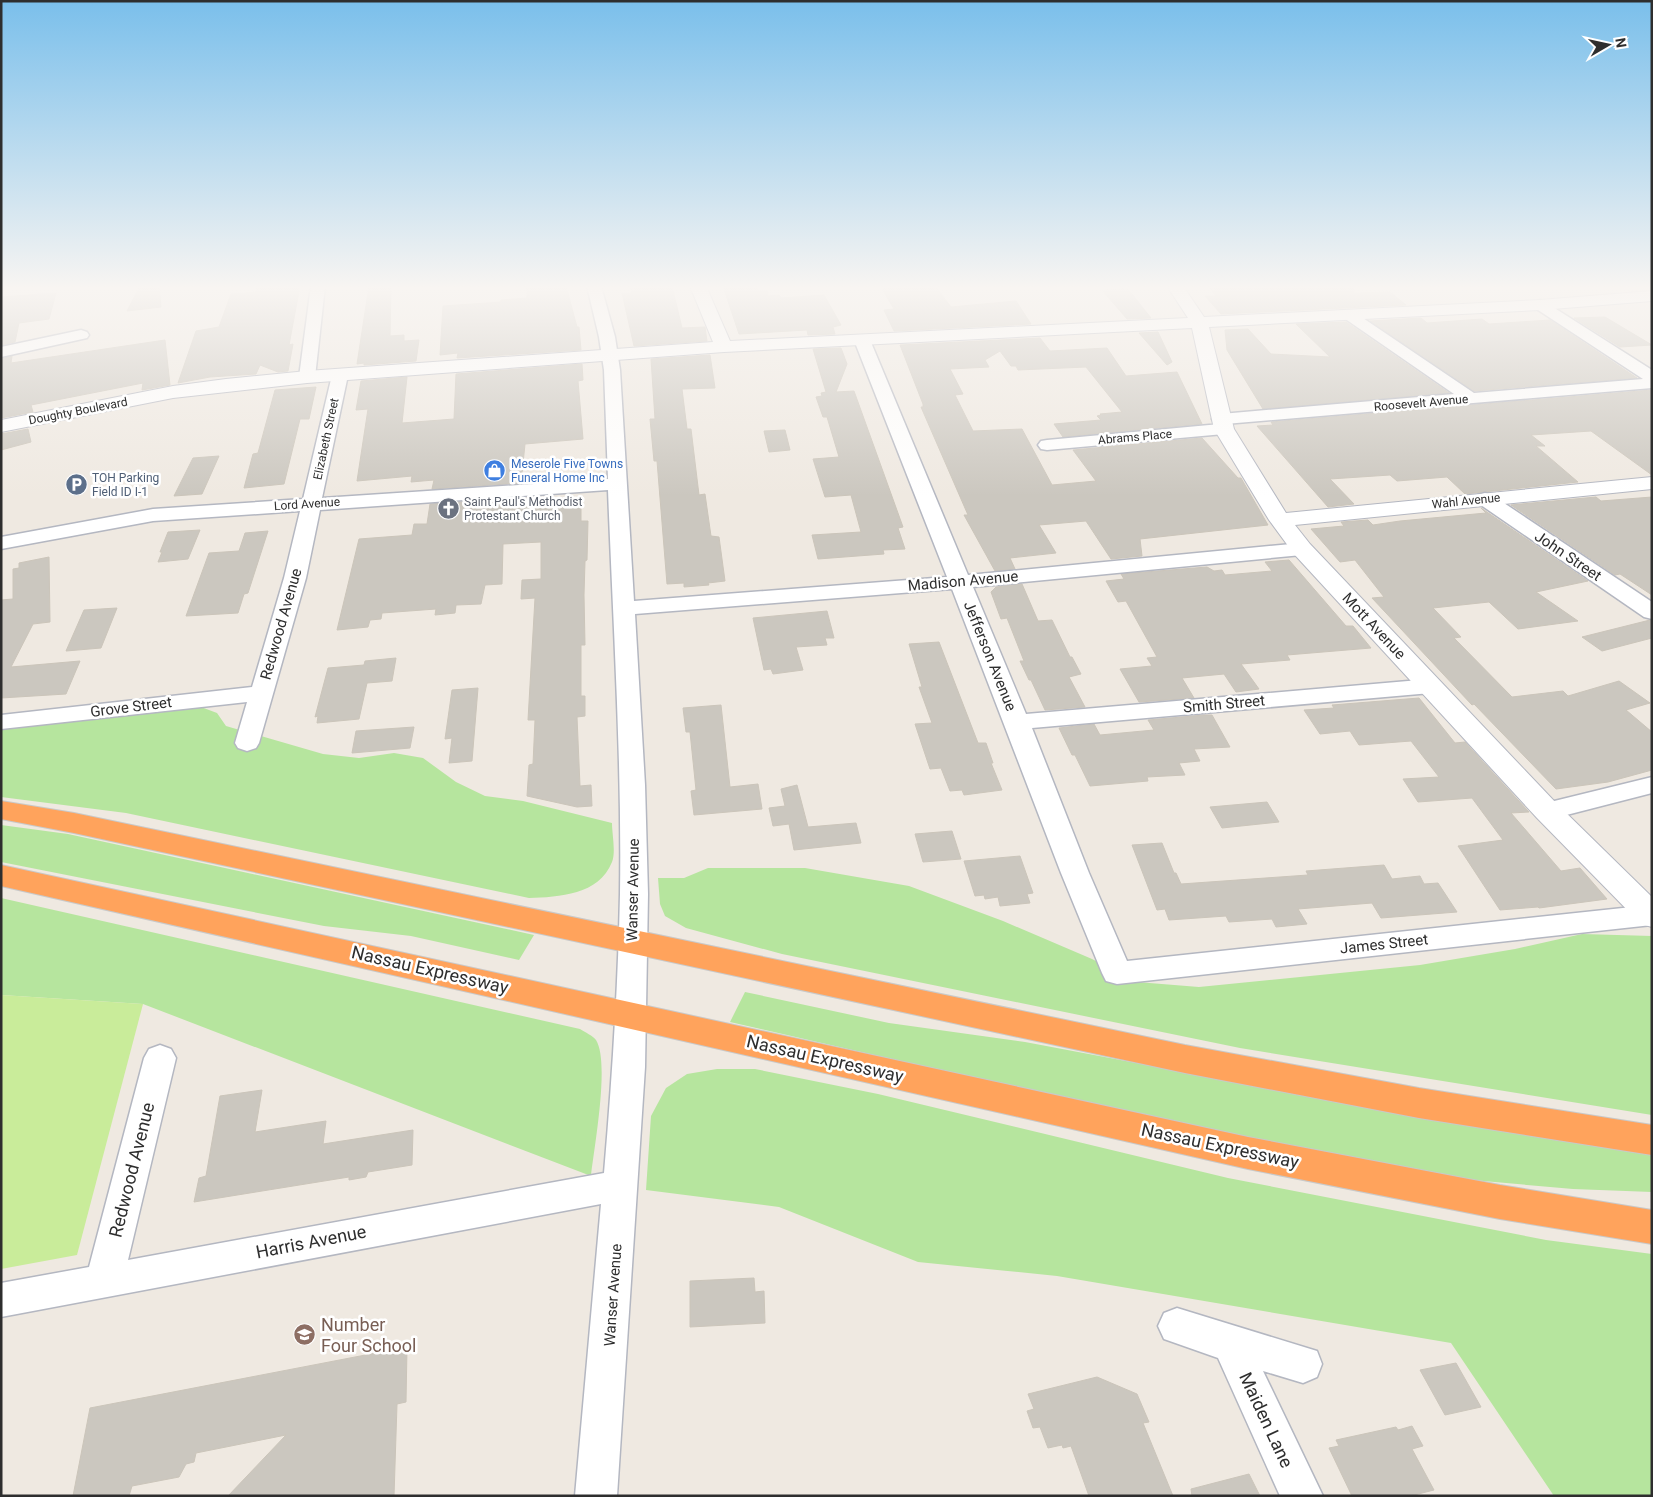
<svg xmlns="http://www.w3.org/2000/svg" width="1653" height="1497" viewBox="0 0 1653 1497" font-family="Roboto,sans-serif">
<rect width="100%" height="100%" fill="#efe9e1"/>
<path fill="#b6e59e" d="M193 704 217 713 226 726 323 754 359 758 394 753 423 758 456 782 485 796 523 801 612 823C612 834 616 852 612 862 599 895 559 897 529 898L126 813 1 797V727Z
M1 825 68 834 534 935 519 960 411 936 324 926 1 862Z
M708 868H805L909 886 1003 921 1092 959 1137 982 1199 987 1420 965 1515 949 1582 934 1652 936V1115L1240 1048 782 954 686 928 665 916 660 904 658 878H684Z
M1 898 580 1029C585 1032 593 1036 596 1040 610 1062 594 1148 591 1176L143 1004 1 995Z
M745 992 889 1023 1025 1042 1455 1123 1652 1153V1192L1573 1189 1472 1180 1184 1126 730 1022Z
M717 1069H755L878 1094 1228 1178 1546 1240 1652 1254V1496H1554L1451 1343 1057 1276 918 1262 779 1207 646 1190 651 1116 666 1088 687 1074Z"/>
<path fill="#c9ec9a" d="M1 995 143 1004 77 1255 1 1269Z"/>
<path fill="#cbc7bf" stroke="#cbc5ba" d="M140 286H159L161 307 127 311Z
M258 286H300L289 345 293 344 288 371 278 372 260 365 256 374 210 377 178 383 196 331 219 327 231 294 256 292Z
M369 286H391L390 336 404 335V341L419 340 416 361 364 365V363L357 364Z
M566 286 577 327H579L581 350 457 358 458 353 440 355 443 306 501 302V300L527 298V287Z
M631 286H672L682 328 705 327 707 341 634 346 622 293H632Z
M723 286H756L758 291 767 290 768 296 779 295 781 298 824 295 841 325 833 327 835 334 808 335 807 330 739 334Z
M885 286H935L951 307 1016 301 1031 324 894 331 884 310 894 309 882 289H887Z
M1208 286H1353L1354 293 1390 292 1406 305 1221 314 1205 296H1216Z
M1128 289 1151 318 1127 319 1102 290Z
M56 293 49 319 19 323 15 342 1 345V297Z
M1605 317 1652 345 1620 347 1574 318Z
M1421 318 1427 323 1482 319 1489 324 1550 320 1637 378 1474 391 1370 321Z
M1346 322 1449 393 1263 409 1227 350 1225 330 1248 329 1271 354 1330 357 1296 324Z
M1158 332 1172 362 1167 365 1139 333Z
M1040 338 1050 351 1107 348 1126 376 1177 372 1202 424 1063 437 1054 424 1101 420 1097 416 1101 415 1100 414 1122 412 1086 367 1018 370 1016 366H1011L1000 351 985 360 989 367 950 369 963 394 955 395 973 431 1022 429 1052 485 1096 481 1073 450 1202 438 1238 478H1241L1268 525 1140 539 1142 556 1111 559 1086 521 1039 525 1056 553 1010 558 1015 569 995 571 964 515H968L921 407H923V404L900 345Z
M165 340 170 385 142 390 143 383 31 405 33 412 1 418V359L12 356 11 363Z
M841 348 847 364 836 392 854 391 903 527 898 528 905 549 883 550 884 554 818 559 812 535 861 532 851 495 825 497 813 459 839 457 827 417H823L816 397 822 396 821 393 826 392 813 349Z
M710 355 715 388 682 389 687 429H691L699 495 705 494 711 536 719 537 725 581 708 583 709 585 684 587V583L667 584 657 461H654L650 419H655L651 359Z
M582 364 583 380 578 381 583 439 525 444 521 483 432 489 434 480 411 482 412 476 357 481 368 409 356 410 361 381 407 377 402 423 454 419 456 374Z
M316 387 309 419H300L284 484 244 488 253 454 258 453 275 390Z
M1652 390V475L1591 431 1531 435 1545 446H1536L1578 482 1465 494 1447 477 1397 481 1390 475 1330 479 1354 504 1328 507 1257 426 1273 425 1271 422Z
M28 429 31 442 1 450V434Z
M785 430 790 450 769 452 764 431Z
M219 456 202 494 174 496 193 458Z
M1596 497 1601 501 1652 497V595L1620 574 1615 575 1511 505Z
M519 498 518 506 568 503V505L581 504V521H588L587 560 585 561 584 595 585 645H581V696H585V716L577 717 580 786 591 785 592 806 577 807 527 796 529 765 533 764 535 720H528L535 598 521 599 522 580 541 579V542L503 544 502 584 485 585 481 604 456 605 455 613 435 615 436 609 382 613 381 619 370 620 368 627 337 630 359 539 412 535 414 524H427L430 504Z
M1481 508 1588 581 1536 592 1578 621 1518 629 1489 602 1433 608 1461 637 1454 638 1512 697 1563 691 1568 696 1619 681 1650 703 1626 710 1652 732V770L1608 782 1556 789 1474 704 1472 705 1372 598 1384 597 1355 560 1340 562 1311 529 1344 526 1341 522 1368 520 1373 525 1400 521 1486 513Z
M200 530 188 559 158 562 162 552H160L168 532Z
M268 531 248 593 244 594 238 613 186 616 209 553 239 551 245 533Z
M49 557 50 622 33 624 11 667 80 661 66 694 1 698V600L13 599V569L19 568V563Z
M1289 560 1346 626H1353L1371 648 1287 655 1290 660 1241 664 1259 689 1236 692 1224 674 1182 678 1194 698 1139 702 1120 669 1152 666 1147 658 1157 657 1126 601 1118 602 1106 581 1124 579 1121 574 1207 567 1214 571 1222 570 1225 575 1272 571 1265 562Z
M1022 584 1038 621 1052 620 1070 657H1072L1081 674 1069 677 1085 707 1045 710 1031 680H1029L1020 661H1024L1007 618 1001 619 991 592 996 587Z
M117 608 101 648 66 651 84 610Z
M827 611 834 638H825L827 645 796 647 803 670 773 674 771 669 764 670 753 618Z
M1650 620 1652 621V638L1602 651 1582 637Z
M939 642 978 743H986L993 763H991L1002 790 964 795 962 790 950 791 941 768 930 769 915 724 932 723 919 687H922L909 644Z
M396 658 392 681 367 683 359 719 317 723 318 716 315 717 328 668 364 665 365 661Z
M478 688 472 761 449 763 452 738 445 739 452 690Z
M1419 698 1455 743 1465 742 1529 812 1511 813 1561 871 1580 868 1607 899 1539 908 1538 907 1500 910 1458 846 1503 840 1472 798 1418 802 1403 779 1439 777 1411 741 1359 745 1350 731 1320 734 1304 710 1334 708 1332 705Z
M721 705 730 787 758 784 762 809 694 815 691 791 696 790 690 732H686L683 708Z
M1204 715H1212L1230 747 1194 749 1200 761 1179 763 1185 775 1147 777 1148 781 1090 786 1075 755H1072L1059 728 1094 724 1100 735 1154 730 1148 720Z
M414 727 410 748 352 753 356 731Z
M797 785 808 827 856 823 861 843 794 850 789 824 773 826 769 808 785 806 781 789Z
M1267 802 1279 822 1222 828 1210 807Z
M952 831 961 859 923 862 915 834Z
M1162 843 1174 873H1176L1181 884 1308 875 1306 871 1384 865 1392 879 1420 876 1424 884 1438 883 1457 912 1381 918 1372 903 1298 909 1307 924 1276 927 1272 919 1229 922 1226 916 1169 920 1165 909 1157 910 1132 845Z
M1020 856 1033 893 1027 894 1030 903 1000 906 998 897 985 899 984 895 975 896 964 861Z
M262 1090 255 1132 326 1121 323 1144 413 1130 412 1165 368 1172 366 1177 349 1180V1177L194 1202 199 1178 206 1176 220 1096Z
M754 1278 755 1292 764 1291 765 1323 690 1327V1281Z
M407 1347 406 1402 397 1404 394 1496H228L286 1435 196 1453 194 1462 186 1464 179 1477 132 1486 129 1496H73L90 1408Z
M1456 1363 1481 1407 1445 1415 1420 1370Z
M1097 1377 1137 1394 1149 1422 1143 1423 1173 1496H1089L1071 1446 1063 1448 1062 1445 1048 1448 1040 1427 1033 1428 1027 1411 1034 1409 1028 1394Z
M1412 1426 1423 1446 1412 1449 1434 1490 1410 1496H1352L1329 1448 1339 1446 1336 1440 1396 1427 1398 1430Z
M1249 1474 1260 1496H1192L1191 1489Z"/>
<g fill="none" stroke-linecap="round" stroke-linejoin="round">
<defs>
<path id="street" d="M311 286H325L315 377 313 381H301L299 377Z
M587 286H601L615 337 620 370 634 601 947 577 854 340 856 337H868L870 340 968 575 1302 543 1309 545 1312 549 1309 553 1302 555 973 587 1026 714 1431 679 1439 681 1443 686 1439 691 1431 693 1032 728 1089 873 1127 961 1651 905 1652 925 1117 984 1106 981 1102 973 1061 873 952 589 635 614 645 785 648 894 645 1067 617 1496H575L601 1204 1 1317V1283L89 1267 144 1058 149 1049 160 1045 171 1049 176 1058 128 1260 604 1173C612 1080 618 987 620 894 622 760 613 625 608 490L320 510 306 578 259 743 256 748 247 751 238 748 235 743 247 702 1 729V715L252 687 284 578 300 511 153 521 1 549V537L153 509 303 499 332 375 334 371H346L348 375 322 498 608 479 604 370 599 337Z
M1540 300 1545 302 1652 370V388L1225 424 1230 425 1233 429 1230 433 1224 434 1047 450 1041 449 1038 445 1041 441 1047 440 1220 424 1215 423 1212 419 1215 415 1221 414 1454 394 1344 318 1341 315 1344 312H1354L1474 393 1643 379 1535 308 1532 305 1535 302Z
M81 330 87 332 89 335 87 338 1 357V347Z
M1485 493 1492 495 1652 602V619L1644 617 1478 503 1475 499 1478 495Z
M1652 777V793L1547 820 1538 817 1534 811 1538 805Z
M1177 1308 1317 1351 1322 1364 1317 1377 1303 1383 1263 1371 1323 1496H1280L1218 1358 1164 1339 1158 1326 1164 1313Z"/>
<path id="secondary" d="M690 286H706L730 341 1188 318 1167 286H1183L1204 317 1540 300 1652 291V301L1540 310 1209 327 1234 429 1286 513 1652 477V489L1295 525 1310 544 1557 804 1652 897V927L1641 924 1537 818 1294 554 1269 520 1214 429 1192 328 724 352 307 383 173 398 1 432V420L173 386 226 379 307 371 713 342Z"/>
<path id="highway" d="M1 801 74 813 1185 1045 1419 1088 1652 1125V1155L1419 1118 1185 1073 74 833 1 819Z
M1 865 1248 1137 1500 1185 1652 1210V1244L1500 1219 1248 1169 1 886Z"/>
</defs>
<use href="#street" stroke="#b4b7c1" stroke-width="3"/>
<use href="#secondary" stroke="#b4b7c1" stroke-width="2"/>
<use href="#highway" stroke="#c9c9c9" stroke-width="2"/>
<use href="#street" fill="#fff" fill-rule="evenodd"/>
<use href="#secondary" fill="#fff" fill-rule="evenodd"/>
<use href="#highway" fill="#ffa35c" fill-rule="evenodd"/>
</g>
<linearGradient id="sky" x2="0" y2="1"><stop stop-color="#7abfeb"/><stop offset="0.58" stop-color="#f8f5f2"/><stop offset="1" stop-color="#f8f5f2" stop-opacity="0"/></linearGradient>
<rect width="1653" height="496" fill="url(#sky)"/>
<defs>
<symbol id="shop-disc" viewBox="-11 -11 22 22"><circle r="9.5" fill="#3f7fe0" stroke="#fff"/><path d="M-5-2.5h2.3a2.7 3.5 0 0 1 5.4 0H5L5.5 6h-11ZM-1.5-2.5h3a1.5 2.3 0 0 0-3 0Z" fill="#fff"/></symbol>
<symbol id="parking-disc" viewBox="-11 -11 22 22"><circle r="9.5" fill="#5c6f8a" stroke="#fff"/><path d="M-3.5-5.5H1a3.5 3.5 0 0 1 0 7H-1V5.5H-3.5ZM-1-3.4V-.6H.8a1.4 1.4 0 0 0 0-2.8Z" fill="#fff"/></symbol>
<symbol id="church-disc" viewBox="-11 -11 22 22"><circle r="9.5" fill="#6b7280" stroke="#fff"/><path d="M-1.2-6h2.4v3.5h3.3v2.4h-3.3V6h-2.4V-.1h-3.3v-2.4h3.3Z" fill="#fff"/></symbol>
<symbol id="school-disc" viewBox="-11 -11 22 22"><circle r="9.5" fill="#8d6e63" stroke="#fff"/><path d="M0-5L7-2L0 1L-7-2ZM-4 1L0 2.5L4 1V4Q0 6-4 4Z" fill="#fff"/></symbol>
</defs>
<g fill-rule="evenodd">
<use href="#shop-disc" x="482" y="458" width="25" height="25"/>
<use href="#parking-disc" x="64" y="472" width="25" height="25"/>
<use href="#church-disc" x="436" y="496" width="25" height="25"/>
<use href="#school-disc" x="292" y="1322" width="25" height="25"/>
</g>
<g text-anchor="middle" stroke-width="5" stroke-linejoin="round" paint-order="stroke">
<g font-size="12" fill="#2e2e2e" stroke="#fff">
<text transform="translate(1421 403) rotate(-5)" y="4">Roosevelt Avenue</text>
<text transform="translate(78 411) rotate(-11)" y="4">Doughty Boulevard</text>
<text transform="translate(1135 437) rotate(-5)" y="4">Abrams Place</text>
<text transform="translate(326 439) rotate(-78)" y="4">Elizabeth Street</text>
<text transform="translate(1466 501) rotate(-6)" y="4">Wahl Avenue</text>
<text transform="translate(307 504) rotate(-4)" y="4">Lord Avenue</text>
</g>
<g font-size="12" fill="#366cbe" stroke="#fff" text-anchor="start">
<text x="511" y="468">Meserole Five Towns<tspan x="511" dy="14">Funeral Home Inc</tspan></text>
</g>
<g font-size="12" fill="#4e5e75" stroke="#fff" text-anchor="start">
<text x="92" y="482">TOH Parking<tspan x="92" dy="14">Field ID I-1</tspan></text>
</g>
<g font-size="12" fill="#5b616d" stroke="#fff" text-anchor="start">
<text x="464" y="506">Saint Paul's Methodist<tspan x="464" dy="14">Protestant Church</tspan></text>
</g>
<g font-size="15" fill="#2e2e2e" stroke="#fff">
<text transform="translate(1568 556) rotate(34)" y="5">John Street</text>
<text transform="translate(963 581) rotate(-5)" y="5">Madison Avenue</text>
<text transform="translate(281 624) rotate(-74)" y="5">Redwood Avenue</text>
<text transform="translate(1374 626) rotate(47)" y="5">Mott Avenue</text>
<text transform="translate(990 656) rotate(68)" y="5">Jefferson Avenue</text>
<text transform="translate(1224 704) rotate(-5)" y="5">Smith Street</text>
<text transform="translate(131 707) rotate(-7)" y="5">Grove Street</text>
<text transform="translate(633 890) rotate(-89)" y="5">Wanser Avenue</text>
<text transform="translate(1384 944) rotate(-6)" y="5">James Street</text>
<text transform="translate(613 1295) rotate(-86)" y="5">Wanser Avenue</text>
</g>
<g font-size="18" fill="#2e2e2e" stroke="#fff">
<text transform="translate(430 970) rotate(13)" y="6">Nassau Expressway</text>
<text transform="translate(825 1059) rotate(13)" y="6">Nassau Expressway</text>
<text transform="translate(1220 1146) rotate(12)" y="6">Nassau Expressway</text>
<text transform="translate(132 1170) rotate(-76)" y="6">Redwood Avenue</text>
<text transform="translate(311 1242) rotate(-11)" y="6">Harris Avenue</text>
<text transform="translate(1266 1420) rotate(65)" y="6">Maiden Lane</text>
</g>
<g font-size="18" fill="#785e54" stroke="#fff" text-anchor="start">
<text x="321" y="1331">Number<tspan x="321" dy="21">Four School</tspan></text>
</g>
</g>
<rect width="1653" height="1497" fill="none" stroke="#2e2e2e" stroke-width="5"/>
<g transform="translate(1608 45) rotate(81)" stroke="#ffffff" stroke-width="4" paint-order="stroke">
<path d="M0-4L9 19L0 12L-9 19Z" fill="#2e2e2e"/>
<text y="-8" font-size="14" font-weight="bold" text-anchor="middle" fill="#2e2e2e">N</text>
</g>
</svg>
